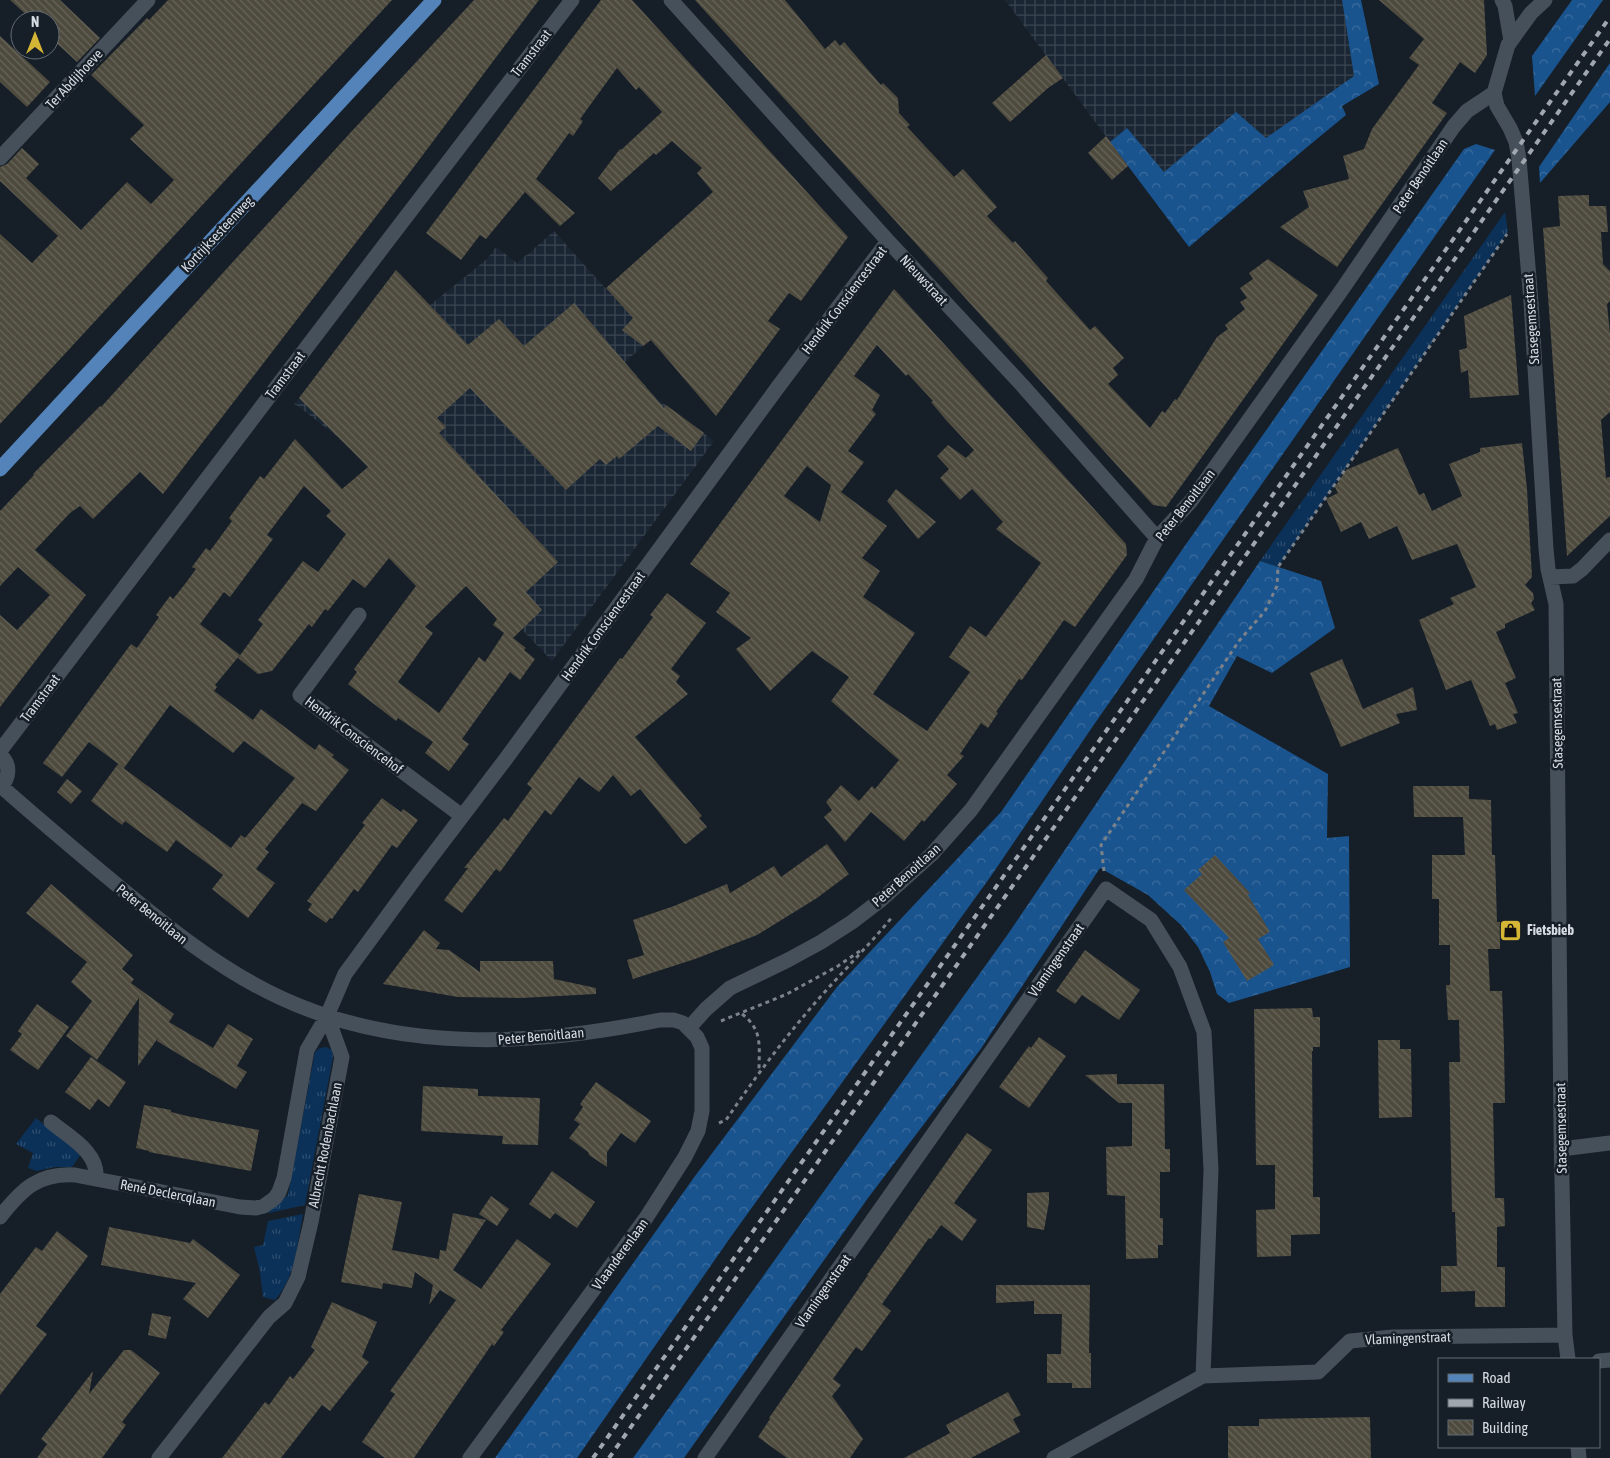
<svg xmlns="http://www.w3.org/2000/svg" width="1610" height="1458" viewBox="0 0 1610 1458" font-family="'Asap Condensed',sans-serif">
<defs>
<pattern id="industrial-grid" width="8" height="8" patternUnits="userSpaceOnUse" patternTransform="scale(1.25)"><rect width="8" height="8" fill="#1a2634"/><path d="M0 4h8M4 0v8" fill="none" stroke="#3b4551"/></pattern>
<pattern id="grass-tufts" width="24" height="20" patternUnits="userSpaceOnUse" patternTransform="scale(1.25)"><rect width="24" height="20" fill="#0b3158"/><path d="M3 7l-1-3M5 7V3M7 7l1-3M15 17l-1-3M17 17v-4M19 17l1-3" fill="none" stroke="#2e4e70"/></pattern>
<pattern id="forest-crowns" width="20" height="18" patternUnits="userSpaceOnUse" patternTransform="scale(1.25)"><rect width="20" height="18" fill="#1a548e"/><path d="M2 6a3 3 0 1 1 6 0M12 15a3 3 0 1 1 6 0" fill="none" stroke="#3b6c9e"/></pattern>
<pattern id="building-back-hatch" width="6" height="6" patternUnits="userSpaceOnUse" patternTransform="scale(1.25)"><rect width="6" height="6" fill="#4e4b3e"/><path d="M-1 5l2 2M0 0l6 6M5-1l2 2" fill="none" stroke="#67645a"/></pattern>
</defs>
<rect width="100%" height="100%" fill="#161e27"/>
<path fill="url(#industrial-grid)" d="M1005 0H1342L1354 76 1265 139 1235 113 1164 173 1127 128 1110 142Z
M717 188 735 281 659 349 650 340 625 362 655 397 714 441 552 661 473 579 441 611 355 524 390 490 350 448 351 447 295 404 278 426 396 270 430 305 487 259 496 247 517 263 526 255V256L528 254 554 231 606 289Z"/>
<path fill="url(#grass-tufts)" d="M1505 212 1508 232 1278 567 1260 561Z
M326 1047 332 1050 333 1057 305 1205 269 1213 270 1208 288 1195 315 1052 320 1048Z
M36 1118 81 1154 72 1167H54L37 1171 28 1168 33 1153 16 1144Z
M303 1214C297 1245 296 1276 275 1300L263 1297 260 1272 254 1247 263 1245 268 1221Z"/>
<path fill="url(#forest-crowns)" d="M1342 0H1361L1379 84 1342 106 1346 115 1306 148 1189 247 1110 142 1127 128 1164 172 1236 112 1266 138 1354 76Z
M1572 0H1603L1535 96 1532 56Z
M1610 63V102L1540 183 1539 167Z
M1476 144 1495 150 1093 726 991 876 730 1238 577 1458H495L695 1176 837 987 1001 812 1184 547 1464 149Z
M1260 561 1321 581 1335 628 1272 673 1237 656 1209 706 1328 774 1327 838 1349 836 1350 967 1229 1003 1217 994 1210 972 1198 947 1181 925 1148 895 1100 868 980 1050 868 1198 684 1458H633L1008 934Z"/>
<path fill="url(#building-back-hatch)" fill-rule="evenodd" d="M10 0H60L100 38 77 62 50 37V20H32Z
M168 0H392L0 424V234L32 263 58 236 0 181V167L7 164 22 148 39 164 26 178 81 230 127 182 151 204 174 180 130 139 144 125 91 75 147 18 149 20Z
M474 0H539L407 176 163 494 140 472 93 519 80 506 70 513 35 550 86 595 0 707V615L17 630 50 595 18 567 0 586V511L34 475 33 474 100 406 101 407 351 132Z
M601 0H632L848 237 801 301 789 293 768 321 780 329 716 416 651 340 643 346 622 330 633 318 606 288 713 192 697 173 702 168 672 141 656 155 654 153 611 191 598 178 620 149 621 150 662 112 639 87 636 90 617 68 580 119 583 121 573 136 569 133 536 179 575 213 560 226 525 192 486 239 480 235 461 260 426 233Z
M695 0H785L825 49 835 40 840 46 844 42 881 85 883 83 898 98 899 113 910 125 907 127 954 177 963 169 997 207 987 216 1013 243 1015 241 1048 278 1046 281 1090 330 1095 326 1124 358 1113 368 1118 375 1108 384 1150 428 1162 411 1165 413 1175 399 1177 400 1217 337 1228 329 1225 325 1245 309 1240 302 1247 298 1240 288 1253 279 1249 273 1268 259 1318 295 1166 507 1153 505Z
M1379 0H1484L1487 55 1475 73 1460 62 1432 103 1447 113 1337 267 1280 227 1309 207 1303 191 1349 179 1343 156 1364 149 1372 129 1419 65 1409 58 1424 39Z
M0 36 50 82 27 107 0 82Z
M1046 55 1063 78 1048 88 1010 122 992 103Z
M1106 136 1128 166 1112 180 1088 153Z
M1589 195V206H1606L1608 232H1601L1603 264 1610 271V301L1607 304 1610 334V412L1601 420 1606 478 1610 477V516L1567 556 1543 228 1560 226 1558 196Z
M396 270 468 345 499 319 524 346 574 303 664 408 666 405 704 433 691 451 658 426 619 459 617 456 606 465 600 459 566 490 470 388 437 418 446 427 439 433 558 562 526 592 542 610 513 638 526 648 524 650 535 659 520 680 510 672 462 739 469 744 449 771 425 753 433 742 398 718 396 721 348 684 357 672 354 669 416 586 389 558 365 588 353 579 328 611 325 609 312 627 309 624 272 671 258 674 238 658 263 624 258 620 303 561 318 572 346 534 326 516 331 511 304 486 267 535 273 539 230 597 224 592 200 624 240 655 215 685 217 687 214 691 253 720 261 709 315 750 319 744 334 755 332 757 349 770 316 811 302 803 265 849 269 852 256 869 275 883 248 918 212 889 223 875 176 840 167 852 125 821 122 825 91 801 118 764 231 848 241 835 245 838 295 778 244 741 233 753 170 705 124 768 89 742 62 777 43 763 131 644 137 648 159 617 156 615 170 596 173 599 185 584 196 569 192 567 206 548 210 551 232 521 229 518 260 476 264 479 295 439 342 489 368 467 299 398ZM466 586 497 619 493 625 504 633 485 662 479 657 439 713 398 682 433 633 425 627Z
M894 289 1126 544 1127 555 1075 627 1064 620 1022 680 1019 679 996 712 998 713 988 728 981 723 960 754 964 756 947 775 957 784 924 822 922 820 904 841 871 812 845 842 824 817 832 810 826 802 841 785 859 801 872 786 875 789 899 760 831 701 849 677 812 651 770 691 736 649 751 638 716 612 730 593 690 564ZM877 345 906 376 908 374 933 401 931 402 946 420 974 450 966 458 948 445 937 456 949 469 940 478 960 500 972 489 1003 522 996 529 1041 563 986 637 970 626 949 657 970 672 927 731 873 694 915 633 863 597 880 571 862 558 887 526 841 492 864 462 848 451 876 414 872 410 880 395 854 376ZM807 466 831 485 820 522 784 496Z
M1511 295 1519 395 1470 398 1468 370 1461 373 1459 350 1467 348 1464 316Z
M1522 443 1527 489 1532 577 1525 585 1533 593 1534 599 1531 603 1535 610 1505 624V628L1496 632 1516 678 1505 683 1518 713 1513 714 1517 723 1497 730 1495 724 1490 726 1471 680 1446 690 1419 620 1454 604 1450 598 1476 587 1457 544 1412 560 1397 526 1369 539 1361 522 1341 532 1326 499 1338 493 1335 487 1346 470 1398 448 1419 495 1424 493 1432 511 1462 496 1449 464 1480 452V448Z
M896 489 936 522 918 539 887 501Z
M667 593 706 623 671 669 680 676 676 682 688 694 635 737 702 816 699 818 707 827 686 844 684 843 640 789 631 796 613 775 599 792 579 777 551 815 545 810 500 872 496 869 462 913 444 900 468 868H464L504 818 508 821 532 788 527 784 620 658 622 659 653 617 650 615Z
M1342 659 1363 709 1413 687 1417 710 1396 714 1400 723 1341 747 1310 673Z
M67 779 82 791 71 804 57 792Z
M1413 786H1469V799L1491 800 1492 855H1495L1497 922H1500V949H1488L1490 991H1502L1504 1047 1505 1103H1493L1495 1198H1504L1505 1226 1497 1227V1267H1505V1307H1475V1291L1441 1292V1266H1457L1455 1212H1452L1449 1062H1460L1459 1020H1448L1446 985H1450V945H1439V899H1432V855H1465L1463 817H1414Z
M382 798 401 812 403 809 418 820 397 848 392 845 358 892 354 889 332 919 330 918 326 923 308 910 312 904 307 901 365 825 362 823Z
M827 844 849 874 817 898 757 935 695 959 633 979 627 960 644 955 633 920 674 906 727 884 730 893 774 866 781 877Z
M1215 855 1250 893 1248 895 1270 932 1258 939 1274 965 1247 981 1223 942 1229 938 1184 890 1202 874 1198 870Z
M51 884 133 955 122 969 134 979 131 983 174 1014 169 1022 213 1048 228 1024 253 1039 237 1066 247 1072 236 1089 157 1041 158 1038 138 1066 139 998 97 1060 66 1036 92 1001 71 982 87 962 26 913Z
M424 930 440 943 436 949 449 950 480 972V961H553L554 979 596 988V994L521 998 458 997 383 984Z
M1085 950 1140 990 1119 1020 1082 995 1075 1004 1056 991Z
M37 1004 69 1027 38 1070 10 1050 22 1034 18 1031Z
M1312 1008 1313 1017H1320V1047H1313V1051H1312L1313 1197H1320V1234L1291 1235V1256L1257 1257 1256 1210 1275 1209V1165H1256L1254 1009Z
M1039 1037 1066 1056 1029 1108 999 1087 1029 1046 1031 1048Z
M1378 1040H1400V1049H1411L1412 1117 1379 1118Z
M91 1057 126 1082 109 1107 98 1099 90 1110 65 1092Z
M1117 1074V1084H1164L1165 1149H1170V1172H1160V1218H1163V1245H1158V1258L1126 1259 1125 1196 1107 1195 1106 1147 1132 1146V1103H1119L1085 1075Z
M596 1082 651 1121 635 1143 621 1133 607 1152V1167L589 1155 588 1152 569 1138 580 1124 574 1120 583 1107 580 1104Z
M423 1086 478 1089V1096L540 1098 538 1145 502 1144 503 1136 421 1131Z
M144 1105 171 1110V1112L187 1116 259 1130 251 1171 149 1152V1151L136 1148Z
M967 1133 992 1150 954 1203 977 1220 962 1241 941 1225 931 1239 929 1238 882 1304 891 1311 862 1351 856 1347 833 1379 841 1385 832 1396 863 1439 850 1458H787L758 1437 770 1419 769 1418 868 1275H867Z
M552 1171 595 1202 577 1228 555 1213 550 1219 529 1204Z
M1049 1192V1202L1044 1230 1027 1227V1193Z
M359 1194 402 1202 392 1250 439 1259 440 1250 446 1251 453 1213 486 1220 453 1270 481 1289 517 1239 551 1264 501 1330 504 1332 494 1346 492 1344 414 1458H385L362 1442 395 1394 390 1391 456 1300 440 1290 429 1305 433 1285 415 1272 412 1288 383 1283 382 1289 341 1282Z
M491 1196 509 1209 497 1226 479 1214Z
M109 1227 190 1243 193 1239 240 1275 208 1318 183 1299 196 1283 101 1265Z
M57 1231 88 1256 36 1326 47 1334 0 1395V1294L36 1247 42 1251Z
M996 1285H1090L1089 1353H1091V1388H1072V1383H1047V1354H1061L1062 1314H1034V1301L996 1303Z
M332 1302 377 1322 362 1357 369 1362 330 1411 322 1405 281 1458H222L265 1402 269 1405 290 1376 293 1379 315 1350 311 1347Z
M152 1313 171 1317 166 1339 148 1335Z
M124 1350H131L160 1373 122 1422 126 1425 102 1458H37L47 1444 41 1439 93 1371 89 1394Z
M1008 1392 1021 1415 1013 1419 1020 1432 971 1458H904L950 1433 946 1425Z
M1370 1417 1371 1458H1228V1426H1259V1419Z"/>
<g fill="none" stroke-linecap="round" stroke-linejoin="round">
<path stroke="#7c828a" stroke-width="3" stroke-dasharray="4 4" stroke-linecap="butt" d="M1104 871 1101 845 1239 641 1265 611 1277 586 1278 567 1507 234
M742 1014C763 1030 759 1046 759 1071
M721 1021 787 994 838 966 860 951
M719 1123 726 1120C752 1082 779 1045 809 1010 836 978 866 949 893 916"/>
<path stroke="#46505a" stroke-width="15" d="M671 0 888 241 1022 385 1157 538
M1502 0 1505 6 1511 41
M1545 0 1531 13 1508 45 1494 93 1497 106 1510 128 1516 142 1519 159 1531 302 1546 549 1548 569 1556 604 1561 1130 1565 1335 1568 1359
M0 158 148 0
M1550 577 1573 576 1582 569 1610 540
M359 615 300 695 462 816
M0 751 386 243 572 0
M0 755C11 764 10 778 0 787
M1 786C37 818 74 849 111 880 164 924 218 969 281 998 400 1053 534 1046 660 1020H674L683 1023 697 1037 702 1048V1111L698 1131 685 1157 646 1218 470 1458
M689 1028 706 1009 730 988 788 960 821 942 852 922 882 899 932 854 971 810 1136 579 1157 538 1191 501 1341 291 1454 126 1467 111 1494 93
M51 1122C69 1137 99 1152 96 1179
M1561 1149 1610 1143
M0 1217C22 1189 38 1173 75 1175L240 1207 256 1208 264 1206 275 1198 279 1192 284 1178 307 1050 327 1016 345 974 419 873 505 760 778 387 888 241
M1599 1361 1610 1360
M1578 1447 1579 1458
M159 1458 269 1317 285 1303 298 1277 311 1222 342 1057 327 1016
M705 1458 1106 889 1151 920 1180 967 1204 1032 1211 1170 1203 1376
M1054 1458 1203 1376 1318 1372 1350 1341 1393 1337 1565 1335"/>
<path stroke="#5383b8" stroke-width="15" d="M0 469 434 0"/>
<path stroke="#a1a7af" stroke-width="4" stroke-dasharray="6 6" stroke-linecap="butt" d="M593 1458 1610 17
M609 1458 1610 39"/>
</g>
<defs>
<symbol id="shop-square" viewBox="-11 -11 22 22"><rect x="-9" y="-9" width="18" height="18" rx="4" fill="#d5b535" stroke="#161e27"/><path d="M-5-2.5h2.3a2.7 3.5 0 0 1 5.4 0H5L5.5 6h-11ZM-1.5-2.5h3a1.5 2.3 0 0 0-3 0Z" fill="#111"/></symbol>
</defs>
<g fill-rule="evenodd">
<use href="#shop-square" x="1498" y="918" width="25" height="25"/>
</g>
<g text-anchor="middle" stroke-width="5" stroke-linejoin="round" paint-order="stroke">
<g font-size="14" fill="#d7dce3" stroke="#161e27">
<text transform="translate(531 53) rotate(-52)" y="5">Tramstraat</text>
<text transform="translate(74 79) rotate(-47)" y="5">Ter Abdijhoeve</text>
<text transform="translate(1420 176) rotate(-56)" y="5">Peter Benoitlaan</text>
<text transform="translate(217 234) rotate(-47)" y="5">Kortrijksesteenweg</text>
<text transform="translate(924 280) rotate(47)" y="5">Nieuwstraat</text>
<text transform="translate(844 300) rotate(-53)" y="5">Hendrik Consciencestraat</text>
<text transform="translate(1531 319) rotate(-94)" y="5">Stasegemsestraat</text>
<text transform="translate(285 375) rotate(-53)" y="5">Tramstraat</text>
<text transform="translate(1185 505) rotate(-52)" y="5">Peter Benoitlaan</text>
<text transform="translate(603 626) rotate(-54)" y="5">Hendrik Consciencestraat</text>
<text transform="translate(40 698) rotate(-53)" y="5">Tramstraat</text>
<text transform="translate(1557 723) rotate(-91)" y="5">Stasegemsestraat</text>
<text transform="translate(354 735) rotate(37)" y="5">Hendrik Consciencehof</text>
<text transform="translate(906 875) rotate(-42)" y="5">Peter Benoitlaan</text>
<text transform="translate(152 914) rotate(39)" y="5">Peter Benoitlaan</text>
<text transform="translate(1056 960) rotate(-55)" y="5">Vlamingenstraat</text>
<text transform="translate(541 1036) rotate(-5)" y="5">Peter Benoitlaan</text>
<text transform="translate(1561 1128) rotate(-91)" y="5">Stasegemsestraat</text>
<text transform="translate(325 1145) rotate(-79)" y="5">Albrecht Rodenbachlaan</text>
<text transform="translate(168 1193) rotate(11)" y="5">René Declercqlaan</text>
<text transform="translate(620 1254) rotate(-54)" y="5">Vlaanderenlaan</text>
<text transform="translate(823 1291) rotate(-55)" y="5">Vlamingenstraat</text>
<text transform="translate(1408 1338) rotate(-2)" y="5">Vlamingenstraat</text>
</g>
<g font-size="14" font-weight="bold" fill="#d7dce3" stroke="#161e27" text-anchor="start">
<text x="1527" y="935">Fietsbieb</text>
</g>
</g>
<rect x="1438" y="1358" width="162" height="90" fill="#161e27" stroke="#636a72"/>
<rect x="1448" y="1374" width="25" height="8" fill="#5383b8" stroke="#636a72"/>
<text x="1482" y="1383" font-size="15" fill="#d7dce3">Road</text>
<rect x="1448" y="1399" width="25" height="8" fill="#a1a7af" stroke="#636a72"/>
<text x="1482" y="1408" font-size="15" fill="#d7dce3">Railway</text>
<rect x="1448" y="1420" width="25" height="15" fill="url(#building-back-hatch)" stroke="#636a72"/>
<text x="1482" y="1433" font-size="15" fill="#d7dce3">Building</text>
<g transform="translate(35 35)"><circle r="24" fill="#161e27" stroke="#636a72"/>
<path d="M0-4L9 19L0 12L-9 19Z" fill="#d5b535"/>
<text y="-8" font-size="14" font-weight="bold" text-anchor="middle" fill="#d7dce3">N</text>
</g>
</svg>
